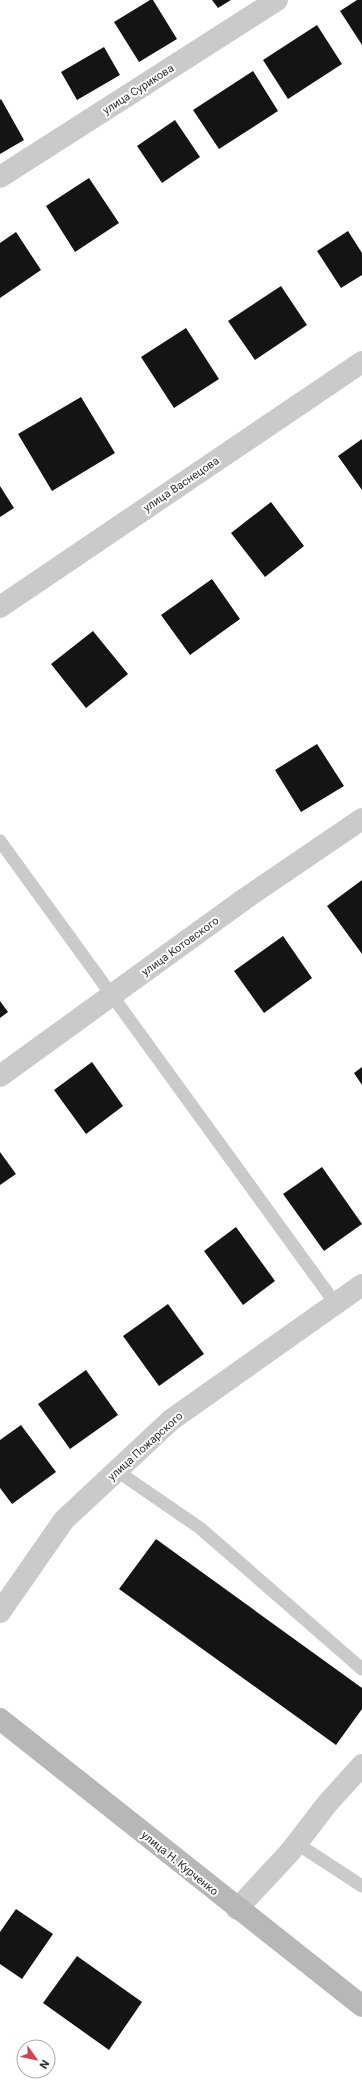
<svg xmlns="http://www.w3.org/2000/svg" width="362" height="2095" viewBox="0 0 362 2095" font-family="Roboto,sans-serif">
<rect width="100%" height="100%" fill="#fff"/>
<path fill="#141414" d="M150 0H153L177 39 139 62 114 22Z
M212 0H231L218 8Z
M357 0H362V45L340 11Z
M317 25 342 64 288 99 263 60Z
M104 47 120 75 77 100 61 72Z
M253 71 278 111 219 149 193 110Z
M1 99 24 140 0 154V100Z
M175 120 200 157 162 183 137 146Z
M89 178 119 223 75 252 46 206Z
M348 231 362 253V275L341 288 317 251Z
M16 232 41 270 0 298V243Z
M281 286 307 325 255 360 228 321Z
M186 328 219 379 174 408 141 357Z
M81 397 115 453 52 491 18 434Z
M362 439V490L338 456Z
M0 486 14 508 0 517Z
M271 502 304 546 265 577 231 533Z
M212 579 240 619 190 655 161 615Z
M93 631 128 674 86 708 51 664Z
M317 744 344 786 301 812 275 770Z
M362 880V954L327 906Z
M283 936 312 978 264 1013 234 971Z
M0 1001 8 1012 0 1018Z
M92 1062 123 1106 86 1134 54 1090Z
M362 1067V1085L354 1073Z
M0 1152 16 1174 0 1185Z
M322 1167 362 1224 324 1251 283 1194Z
M236 1227 275 1281 243 1305 204 1251Z
M168 1304 204 1354 159 1386 123 1336Z
M86 1370 118 1415 70 1449 38 1404Z
M21 1425 56 1472 12 1504 0 1488V1440Z
M156 1539 362 1688V1709L336 1745 119 1589Z
M16 1909 53 1934 22 1979 0 1964V1932Z
M77 1956 142 2002 109 2050 43 2003Z"/>
<g fill="none" stroke-linecap="round" stroke-linejoin="round">
<path stroke="#cacaca" stroke-width="13" d="M0 841 335 1303
M117 1471 200 1528 362 1669
M296 1843 362 1886"/>
<path stroke="#cacaca" stroke-width="22" d="M0 177 277 0
M0 607 362 362
M0 1076 246 898 362 819
M0 1612 64 1520 171 1420 362 1285
M237 1909 290 1852 327 1804 362 1765"/>
<path stroke="#b7b7b7" stroke-width="22" d="M0 1719 362 2006"/>
</g>
<g text-anchor="middle" stroke-width="4" stroke-linejoin="round" paint-order="stroke">
<g font-size="11" fill="#2d2d2d" stroke="#fff">
<text transform="translate(138 89) rotate(-33)" y="4">улица Сурикова</text>
<text transform="translate(181 484) rotate(-34)" y="4">улица Васнецова</text>
<text transform="translate(180 946) rotate(-36)" y="4">улица Котовского</text>
<text transform="translate(145 1446) rotate(-42)" y="4">улица Пожарского</text>
<text transform="translate(180 1863) rotate(39)" y="4">улица Н. Курченко</text>
</g>
</g>
<g transform="translate(36 2059) rotate(123)"><circle r="19" fill="#ffffff" stroke="#ababab"/>
<path d="M0-3L7 15L0 10L-7 15Z" fill="#d04352"/>
<text y="-6" font-size="11" font-weight="bold" text-anchor="middle" fill="#2d2d2d">N</text>
</g>
</svg>
